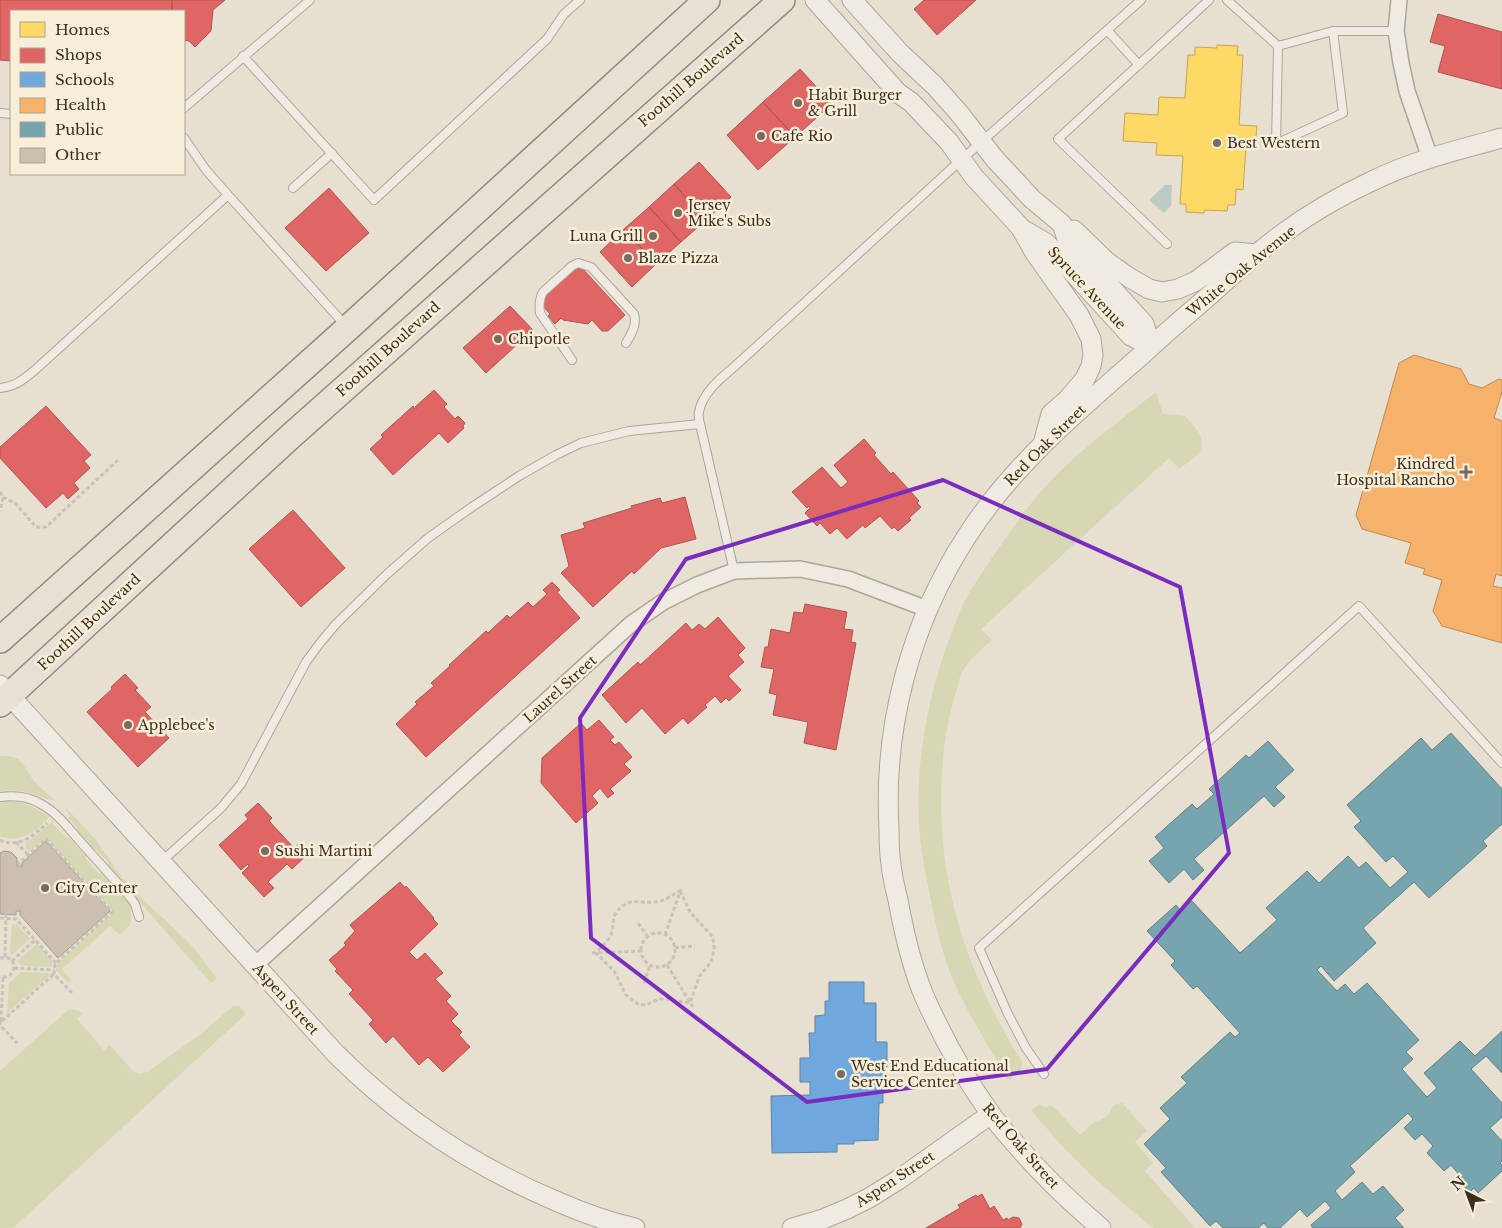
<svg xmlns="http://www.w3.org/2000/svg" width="1502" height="1228" viewBox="0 0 1502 1228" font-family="'Libre Baskerville',serif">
<rect width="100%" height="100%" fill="#e7e0d1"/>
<path fill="#d6d7b3" d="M1156 392 1163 414 1185 416C1194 426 1209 440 1198 454 1193 460 1185 464 1179 469L1169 458 981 629 992 640C981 650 968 660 961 674 959 679 958 686 956 692 949 714 945 736 943 759 933 873 963 966 1022 1062L1021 1070 1009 1081C992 1052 973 1022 958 991 944 962 936 928 930 896 925 872 920 847 919 822 915 751 933 674 961 609 970 589 984 570 996 552 1010 532 1023 512 1039 494 1072 455 1116 424 1156 392Z
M0 756C28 755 22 770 38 785 43 791 50 796 56 800 43 800 41 796 29 793 20 790 9 790 0 791Z
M11 801C27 803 37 808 50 817 36 830 21 845 0 836V802Z
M66 808 97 841 117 871 136 893 182 936 195 949 217 979 213 982H210L108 866V862L97 850H94L77 831V827L68 818 70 816 65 809Z
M54 820 53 824 66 838H69L86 856V859L98 873H101C109 881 123 894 129 904 132 910 131 918 130 925L120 935 110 926 62 969 71 980 68 983 56 970 57 964 114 912 48 840 46 841 44 839 29 852 26 848V842L36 836Z
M12 924H17L30 939 12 955 10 952Z
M37 944 52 960V967L22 966 17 961Z
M21 972 52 973 7 1013 9 983Z
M233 1006H239L246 1014 13 1228H0V1071L67 1011C73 1009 78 1009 83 1014L77 1019 104 1050 110 1045 134 1072 139 1074 147 1072 201 1034Z
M1122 1103 1147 1131 1135 1142 1153 1163 1145 1171 1195 1228H1154L1143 1220 1094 1178 1061 1145 1031 1110 1039 1105 1045 1107 1051 1106 1054 1107 1080 1135C1085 1131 1090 1125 1096 1121 1099 1120 1102 1120 1104 1118 1114 1113 1107 1105 1122 1103Z"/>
<path fill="#bcccc2" d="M1165 185H1172L1171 206 1164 213 1149 200Z"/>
<path fill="#ffd966" stroke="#c5a651" d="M1217 45 1238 46 1237 55H1243L1239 125 1257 126 1255 147H1246L1243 190 1236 189 1235 205H1228L1227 211 1205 210 1204 213 1186 212V204H1180L1183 156 1156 155 1157 143 1123 141 1125 113 1158 115 1159 97 1185 98 1188 55H1195V47L1217 48Z"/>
<path fill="#e06666" stroke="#af5551" d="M0 0H172V11H11V61L0 60Z
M172 0H225L213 10 211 31 195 47 189 41 184 40V11H172Z
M924 0H976L937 35 914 9Z
M1438 14 1502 32V89L1438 72 1445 46 1430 42Z
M800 69 832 104 795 137 763 102Z
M763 102 795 137 758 170 727 135Z
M699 162 731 197 706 220 674 184Z
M674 184 706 220 681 242 649 207Z
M329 188 369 233 326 271 285 228Z
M649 207 681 242 656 264 624 229Z
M624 229 656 264 632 287 600 252Z
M576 268H582L625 315 608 331H602L592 320 588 324 563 320 561 318 555 324 548 316 550 314 544 307 545 296 551 290 550 289 559 280 560 282Z
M510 306 533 330 486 373 463 348Z
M434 390 447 404 444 407 455 419 458 416 465 423 463 426 464 428 448 443 439 433 393 475 370 449 383 437 381 435 413 406 415 409 417 408 415 407Z
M46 406 91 455 84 461 90 468 74 483 79 489 68 499 63 493 46 508 0 458V447Z
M864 439 876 453 874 455 891 474 893 472 919 501 917 503 921 507 909 518 911 520 898 531 894 527 892 529 880 516 865 528 863 525 847 539 837 528 830 534 820 523 817 526 805 513 810 508 809 506 807 508 792 492 822 467 841 488 848 482 834 465Z
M685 497 696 539 661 548 634 574 632 571 593 607 561 573 569 566 561 535 585 528 583 523 632 508 631 506 660 498 662 503Z
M293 510 345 568 301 607 249 549Z
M552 582 560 590 557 592 580 618 426 757 396 724 417 704 415 702 434 686 431 683 450 666 449 665 486 631 488 633 507 615 510 618 528 602 533 607 547 594 543 590Z
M805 604 847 612 844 629 853 630 851 642 856 643 836 750 804 743 808 722 773 715 777 695 769 693 774 669 761 667 765 647H768L771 629 790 633 794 612 803 613Z
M718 617 745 648 738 655 744 662 728 676 741 690 729 701 726 698 721 703 715 696 705 705 707 707 688 724 683 718 665 734 642 708 626 723 602 695 638 662 640 665 686 623 692 630 699 624 705 629Z
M125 674 138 688 135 690 151 707 145 712 169 738 138 767 87 712 112 689 111 687Z
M599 720 614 737 610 740 615 745 619 742 632 757 624 764 631 771 610 789 614 793 608 798 600 788 592 796 598 803 576 823 541 783 542 758 581 723 587 730Z
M258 803 272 818 269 821 294 848 298 844 308 854 292 869 287 864 268 882 274 888 264 897 242 873 249 866 248 864 241 870 219 845 248 819 245 815Z
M400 882 405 888 406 886 434 918 433 919 438 924 409 952 417 960 425 953 443 973 435 979 451 996 446 1001 458 1014 451 1021 462 1032 459 1035 470 1047 443 1072 428 1057 419 1065 393 1036 386 1043 369 1024 373 1020 349 994 353 990 335 971 337 969 329 960 346 945 344 943 355 931 350 925Z
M982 1194 990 1209 994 1206 1003 1220 1007 1218 1008 1220 1013 1217 1019 1218 1022 1224 1020 1228H926L960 1208 958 1205 976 1195 977 1197Z"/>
<path fill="#6fa8dc" stroke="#6083a4" d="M829 982H864V1003H876V1042H887V1067H883V1103H879L878 1140 854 1141V1144H837V1152L772 1153 771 1096 810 1095V1082H800V1058H810L809 1033H815V1016L825 1015V1001H829Z"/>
<path fill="#f6b26b" stroke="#be8a54" d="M1414 355 1461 369 1469 384 1482 388 1499 379 1502 380V392L1494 418 1502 421V576L1496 574 1493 586 1502 588V643L1442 626 1433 611 1442 580 1423 574 1425 569 1405 563 1411 543 1362 529 1356 515 1399 363Z"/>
<path fill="#76a5af" stroke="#658184" d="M1451 733 1502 789V824L1483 841 1487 846 1429 898 1414 882 1363 928 1376 943 1334 981 1321 966 1317 970 1337 991 1345 984 1354 994 1367 983 1419 1040 1406 1052 1413 1059 1402 1069 1427 1097 1437 1088 1424 1073 1460 1041 1475 1056 1502 1031V1073L1486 1056 1471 1069 1502 1103V1117L1490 1128 1502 1141V1161L1500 1163 1502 1165V1171L1478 1193 1474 1188 1467 1195 1455 1181 1460 1176 1451 1165 1444 1171 1427 1153 1433 1146 1422 1134 1415 1140 1404 1128 1413 1119 1408 1113 1350 1166 1355 1172 1335 1191 1342 1200 1362 1182 1373 1194 1383 1186 1404 1210 1395 1218 1404 1228H1313L1311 1225 1331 1208 1325 1201 1307 1217 1300 1209 1280 1228H1268L1264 1223 1258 1228H1223L1216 1221 1210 1226 1161 1172 1166 1168 1144 1144 1170 1119 1160 1108 1187 1083 1181 1077 1230 1032 1235 1037 1240 1033 1197 986 1193 989 1171 965 1175 961 1147 931 1176 905 1181 911 1192 901 1240 953 1277 920 1266 908 1307 871 1319 883 1348 856 1359 868 1366 862 1390 888 1408 872 1393 856 1386 862 1354 827 1361 821 1347 805 1421 738 1432 750Z
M1268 741 1294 770 1275 787 1285 797 1274 807 1264 796 1194 859 1204 870 1193 880 1184 869 1169 883 1149 861 1164 848 1155 837 1192 804 1197 809 1214 794 1209 789 1246 755 1249 758Z"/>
<path fill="#cbbfb2" stroke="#a89c90" d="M46 841 110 911 58 958 20 915V911H16V915L0 914V853L4 851 11 852 17 858V866H22V863Z"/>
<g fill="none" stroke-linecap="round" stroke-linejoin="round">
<defs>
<path id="service" d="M1227 0 1278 46 1333 31H1396
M1107 30 1139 65
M1278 46 1276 144 1343 113 1333 31
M243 56 374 200 547 39 564 14 580 0
M184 108 310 0
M0 113 11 114
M184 138 206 170 228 195 346 326
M293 188 332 153
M1167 244 1058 139 1209 0
M572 360 540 313C539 305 539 299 543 292L572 266 578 263 591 267 634 314C637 325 632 333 626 343
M0 388C17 386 24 379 36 369L228 195
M734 571 700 424C699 420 698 415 699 412 702 393 721 378 734 367L961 160 1141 0
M0 797C15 795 28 796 41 804 56 812 67 826 78 839 95 858 113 878 130 897L135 904 139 917
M161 862 221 808 241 784 306 662 320 643 336 624 386 575 428 538 472 507 519 476 556 455 581 443 629 431 700 424
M1044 1074 1026 1048 1008 1014 979 948 1359 606 1502 763"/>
<path id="minor" d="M1399 0 1396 31 1401 63 1407 91 1430 158
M255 965 631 624 663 602 697 585 734 571 800 569 848 579 927 609"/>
<path id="tertiary" d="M815 0 898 93 911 102 949 142 974 177 1022 229 1046 243 1131 336 1151 346
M852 0 900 53 935 86 959 113 994 158 1032 199 1062 224 1067 239 1144 324 1151 346
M1022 230 1035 253 1079 315 1091 339 1093 355 1091 366 1085 379 1068 399 1051 414 1043 444
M1074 230 1107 262 1130 278 1149 289 1162 292 1178 289 1196 281 1235 252 1257 254
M0 685 336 1054C399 1117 473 1166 556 1201 581 1212 608 1222 635 1228
M792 1228 823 1219 847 1209 869 1198 898 1180 991 1114
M1101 1228C1069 1201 1040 1173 1013 1141 1005 1132 997 1123 990 1113 965 1078 943 1038 925 998 912 968 904 933 898 900 895 888 892 876 891 864 889 852 889 840 889 828 883 726 911 622 967 536 1013 464 1080 409 1144 353 1165 333 1188 314 1210 295 1233 274 1257 253 1282 234 1309 214 1340 196 1370 182 1412 161 1457 150 1502 138"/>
<path id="primary" d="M0 640 348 328 707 0
M0 704 292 435 782 0"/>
</defs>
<use href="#service" stroke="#ada599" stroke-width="10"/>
<use href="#minor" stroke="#ada599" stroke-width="18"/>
<use href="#tertiary" stroke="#ada599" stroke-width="21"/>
<use href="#primary" stroke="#928b80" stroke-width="28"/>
<path stroke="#c8c2b9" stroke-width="3" stroke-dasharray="4 2.5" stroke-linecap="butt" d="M0 492 3 497 0 511
M3 497 16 504 36 527H46L119 459
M0 840C18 849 35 835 47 823
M16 842 28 855
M19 866V863L46 839 112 912 55 964 54 974 72 993
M680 891 690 912 711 935 714 943V949L711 962 699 977 690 1003 667 999H659L646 1005 638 1004 626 995 614 971 596 953C601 947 610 940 612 932 614 926 612 918 616 913 628 896 639 904 655 902 664 902 672 895 680 891Z
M0 918 16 919 56 963
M638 923 648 937
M641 950a17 17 0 1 1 34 0a17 17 0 1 1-34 0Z
M665 935 681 889
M675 948 695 946
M592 953 641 951
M5 957 6 914
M0 958C14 955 19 968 8 977H0
M12 961 35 940
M667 965 693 1007
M14 968 54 970
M3 978 1 1022 54 974
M644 983 650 965
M0 1021V1025L17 1043"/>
<use href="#service" stroke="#efebe3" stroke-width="8"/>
<use href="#minor" stroke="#efebe3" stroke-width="15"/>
<use href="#tertiary" stroke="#efebe3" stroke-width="19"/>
<use href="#primary" stroke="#e6e1d4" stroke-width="25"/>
</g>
<path fill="none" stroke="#7b2cbf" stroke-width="4" stroke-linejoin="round" d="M943 480 1180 587 1229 853 1047 1069 807 1102 591 938 580 718 686 559Z"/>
<g fill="#786c5e" stroke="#f7eed8" stroke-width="2">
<circle cx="798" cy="103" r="5"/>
<circle cx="761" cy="136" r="5"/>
<circle cx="1217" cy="143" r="5"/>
<circle cx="678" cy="213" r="5"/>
<circle cx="653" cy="236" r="5"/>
<circle cx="628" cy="258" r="5"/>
<circle cx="498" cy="339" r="5"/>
<path d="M1463.5 464.5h5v5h5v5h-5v5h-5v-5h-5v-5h5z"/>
<circle cx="128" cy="725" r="5"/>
<circle cx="265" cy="851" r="5"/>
<circle cx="45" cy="888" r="5"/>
<circle cx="841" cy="1074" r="5"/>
</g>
<g text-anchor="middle" stroke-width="5" stroke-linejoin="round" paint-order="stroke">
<g font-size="14" fill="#3d2e20" stroke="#f7eed8">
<text transform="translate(691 80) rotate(-41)" y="5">Foothill Boulevard</text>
<text transform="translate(1241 271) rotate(-39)" y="5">White Oak Avenue</text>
<text transform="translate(1087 288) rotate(47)" y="5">Spruce Avenue</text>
<text transform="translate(388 349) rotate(-42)" y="5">Foothill Boulevard</text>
<text transform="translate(1045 445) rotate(-45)" y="5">Red Oak Street</text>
<text transform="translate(89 622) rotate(-43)" y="5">Foothill Boulevard</text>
<text transform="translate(560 689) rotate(-42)" y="5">Laurel Street</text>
<text transform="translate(286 999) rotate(48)" y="5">Aspen Street</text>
<text transform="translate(1021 1146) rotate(49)" y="5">Red Oak Street</text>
<text transform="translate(895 1179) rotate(-33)" y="5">Aspen Street</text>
</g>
<g font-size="14" fill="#3d2e20" stroke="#f7eed8" text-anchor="start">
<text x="808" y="100">Habit Burger<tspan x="808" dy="16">&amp; Grill</tspan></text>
<text x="771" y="141">Cafe Rio</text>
<text x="1227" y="148">Best Western</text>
<text x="688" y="210">Jersey<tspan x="688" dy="16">Mike's Subs</tspan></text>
<text x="643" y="241" text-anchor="end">Luna Grill</text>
<text x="638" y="263">Blaze Pizza</text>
<text x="508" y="344">Chipotle</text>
<text x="1455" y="469" text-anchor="end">Kindred<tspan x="1455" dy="16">Hospital Rancho</tspan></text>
<text x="138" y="730">Applebee's</text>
<text x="275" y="856">Sushi Martini</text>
<text x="55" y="893">City Center</text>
<text x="851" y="1071">West End Educational<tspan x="851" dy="16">Service Center</tspan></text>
</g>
</g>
<rect x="10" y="10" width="175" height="165" fill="#f7eed8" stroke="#ada18e"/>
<rect x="20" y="22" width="25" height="15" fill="#ffd966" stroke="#ada18e"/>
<text x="55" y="35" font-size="15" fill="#3d2e20">Homes</text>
<rect x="20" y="48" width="25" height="15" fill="#e06666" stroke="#ada18e"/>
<text x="55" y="60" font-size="15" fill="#3d2e20">Shops</text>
<rect x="20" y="72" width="25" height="15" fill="#6fa8dc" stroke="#ada18e"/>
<text x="55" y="85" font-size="15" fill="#3d2e20">Schools</text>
<rect x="20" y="98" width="25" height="15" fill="#f6b26b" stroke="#ada18e"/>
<text x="55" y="110" font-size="15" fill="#3d2e20">Health</text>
<rect x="20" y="122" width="25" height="15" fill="#76a5af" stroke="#ada18e"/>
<text x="55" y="135" font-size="15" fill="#3d2e20">Public</text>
<rect x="20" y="148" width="25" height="15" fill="#cbbfb2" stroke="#ada18e"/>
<text x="55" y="160" font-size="15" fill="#3d2e20">Other</text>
<g transform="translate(1467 1193) rotate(318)" stroke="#f7eed8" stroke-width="4" paint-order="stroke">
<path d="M0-4L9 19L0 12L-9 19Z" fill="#3d2e20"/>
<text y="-8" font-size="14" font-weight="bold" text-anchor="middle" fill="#3d2e20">N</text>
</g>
</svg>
